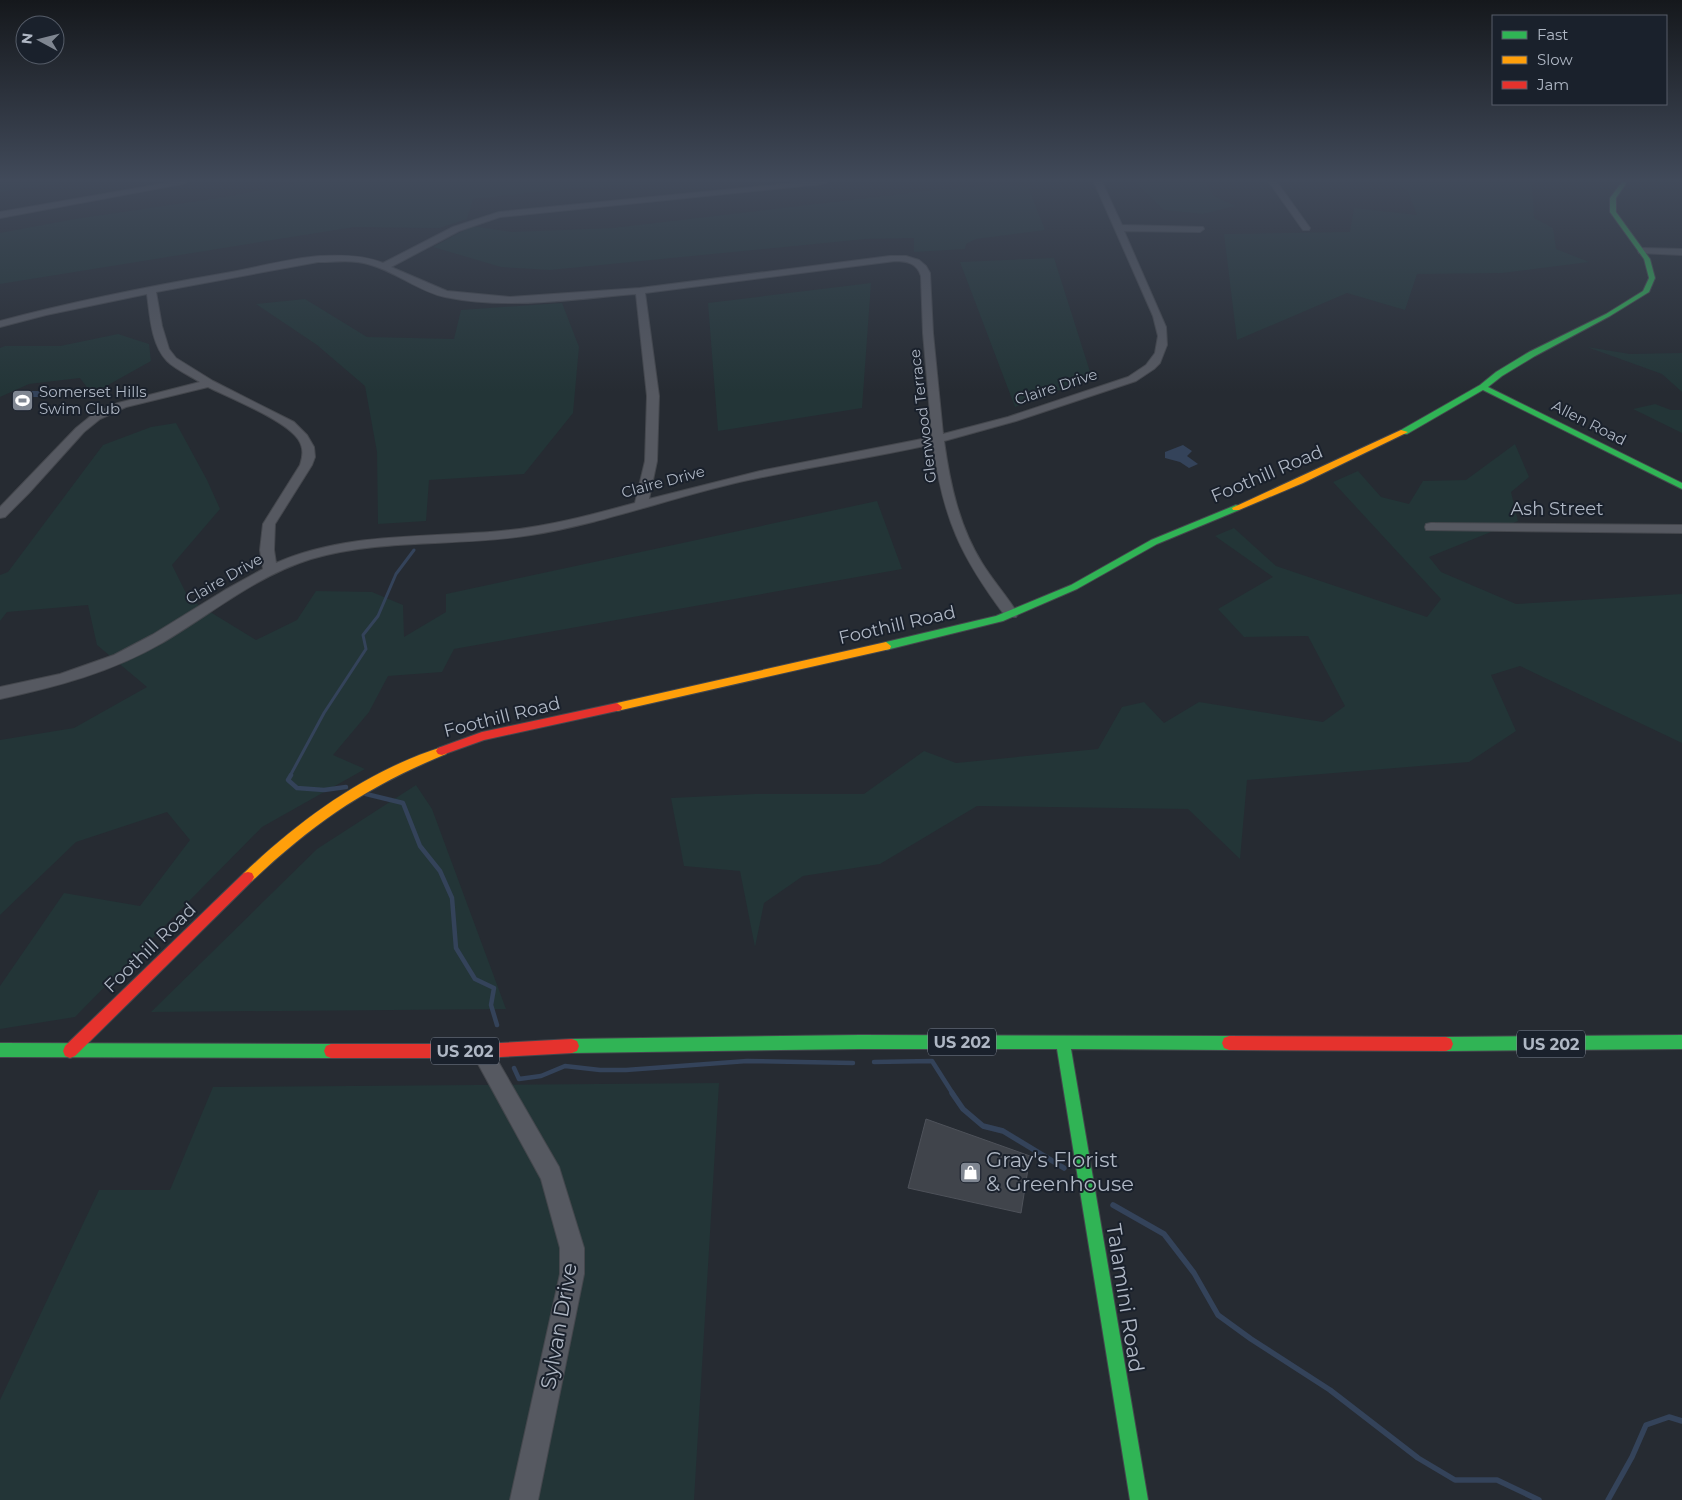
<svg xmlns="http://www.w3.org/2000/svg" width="1682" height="1500" viewBox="0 0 1682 1500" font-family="Montserrat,sans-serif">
<rect width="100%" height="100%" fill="#262b32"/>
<path fill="#233537" d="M0 182H68L0 192Z
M303 182H663L651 184 574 188 473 199 467 219 439 228 354 227 0 284V233L75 219 225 197Z
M1135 182H1206L1214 196 1235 206 1203 214 1164 210Z
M1394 182H1532L1534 218 1553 228 1556 249 1589 262 1502 273 1417 274 1405 310 1347 293 1237 340 1224 234 1350 232 1354 208 1417 215 1408 191Z
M997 185 1028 187 1045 230 976 239 966 244 965 249 914 252V238L865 239 550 270 501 267 433 247 472 226 512 232 613 228 935 190Z
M1054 258 1092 378 1015 407 960 262Z
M871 283 862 408 718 431 708 303Z
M305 299 367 337 454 339 461 310 562 303 579 347 573 413 524 474 429 480 426 521 378 524 377 452 365 386 317 345 256 304Z
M118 334 149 344 151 361 92 394 80 378 29 384 0 397V348L5 346H60Z
M1587 347 1630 354 1682 353V392L1662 374Z
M1655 404 1671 410H1682V433L1633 409Z
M176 423 207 480 220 509 172 565 189 599 256 640 297 620 316 591 372 592 403 605 404 637 446 612V594L877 501 902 569 454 649 442 672 388 676 369 712 333 755 365 769 262 827 75 1017 0 1029V986L64 893 140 906 190 840 167 812 76 842 0 915V740L74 728 147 687 97 645 88 605 7 612 0 621V575L8 572 103 445 151 427Z
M1515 444 1529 477 1511 492 1518 521 1429 557 1441 572 1516 604 1682 594V743L1520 666 1491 675 1516 731 1469 762 1247 780 1240 859 1188 809 977 806 880 864 803 876 764 903 755 947 740 871 684 866 671 798 755 794H864L924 751 956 763 1098 749 1122 707 1144 702 1164 723 1199 702 1323 722 1345 706 1308 636 1244 637 1218 609 1273 577 1215 536 1234 528 1276 566 1427 617 1441 599 1333 482 1358 471 1381 497 1409 504 1423 481 1466 480Z
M416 785 432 809 506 1009 151 1012 317 849Z
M719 1083 694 1500H0V1400L99 1190H170L213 1087Z"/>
<path fill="#34435a" d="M29 391H58L52 397H31L24 404H15Z
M1183 445 1192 451 1187 456 1198 464 1189 468 1180 462 1165 458V452Z"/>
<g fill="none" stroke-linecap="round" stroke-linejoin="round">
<path stroke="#34435a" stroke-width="3" d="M290 776 324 713 366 649 363 635 378 616 396 574 414 550"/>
<path stroke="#34435a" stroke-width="4.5" d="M291 775 288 780 297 788 324 790 346 787
M366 794 403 803 420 846 440 871 452 898 456 948 475 979 494 988 491 1005 497 1025
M874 1062 932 1061 953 1094
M514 1068 519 1079 541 1076 565 1066 600 1070H626L747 1061 853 1063"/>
<path stroke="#34435a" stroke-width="5.5" d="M952 1093 963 1109 983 1126 1003 1131 1064 1168
M1113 1205 1164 1234 1194 1273 1218 1315 1251 1339 1330 1390 1418 1458 1455 1480H1497L1539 1500
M1608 1500 1632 1457 1646 1425 1669 1417 1682 1421"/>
</g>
<path fill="#40444b" stroke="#4e525a" d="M926 1119 1030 1156 1021 1213 908 1188Z"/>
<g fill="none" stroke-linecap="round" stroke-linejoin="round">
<defs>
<path id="street" d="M172 182H186L182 184 0 218V212Z
M804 182H827L823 184 500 217 459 231 391 267 447 291 510 297 640 288 890 256H906L919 260 926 266 930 273 933 333 943 434 1008 417 1128 377 1146 365 1155 353 1158 336 1153 316 1094 182H1102L1122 225 1203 227 1204 229 1200 232 1124 231 1166 327 1167 345 1160 363 1154 369 1136 381 1016 421 944 441C950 484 959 526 982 563 993 581 1007 596 1018 614L1016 617H1006C961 557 943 519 933 444 867 459 801 468 735 483 667 499 600 524 531 535 459 547 382 538 311 559 256 576 211 614 162 643 112 672 56 687 0 699V687L60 674 114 655 152 635 225 590 263 569 260 550 263 524 300 465C303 456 304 448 298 439 285 420 230 398 208 387L126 407 100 419 84 432 29 493 5 517 0 518V507L76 428 92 415 118 403 200 382C190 376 175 369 167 361 151 344 150 316 147 294L46 315 0 327V321C75 301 151 286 226 273 255 268 291 258 320 256 341 255 364 255 383 263L453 227 499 212ZM895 261C907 261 917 263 921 276L923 333 932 437 760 471 649 499 657 461 659 396 645 293ZM318 262C335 262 355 259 371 265 396 272 420 292 445 297 507 310 573 299 636 294L647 396 645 461 635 503C591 515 547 527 501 531 427 538 346 532 276 563L274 550 275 524 312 465 315 457 314 447 307 435 294 422 213 381 176 358 169 349 162 326 156 292Z
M1269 182H1277L1310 228 1309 230H1303Z
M1642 248 1682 249V255L1639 253 1638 251Z
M1431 523 1682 525V533L1426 530 1425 527 1426 524Z
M481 1041 488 1044 559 1167 584 1248V1274L538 1500H510L560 1274V1248L541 1179 471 1051 474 1044Z"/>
<path id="fast" d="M1622 182H1627L1616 198V212L1650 259 1655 278 1649 292 1610 316 1535 356 1502 376 1488 387 1682 483V489L1483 390 1407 434H1401V430L1480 385 1496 372 1529 352 1606 314 1643 291 1649 278 1644 259 1610 212V198Z
M1236 505 1239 506V510L1157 544 1077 589 1003 621 886 650 881 646 886 642 996 616 1071 585 1151 540Z
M860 1035 1229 1036 1234 1038 1236 1043 1234 1048 1229 1050 1071 1049 1148 1500H1130L1057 1049H860L572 1053 567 1051 565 1046 567 1041 572 1039Z
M1682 1035V1049L1446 1051 1441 1049 1439 1044 1441 1039 1446 1037Z
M0 1043 331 1044 336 1046 338 1051 336 1056 331 1058 0 1057Z"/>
<path id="slow" d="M1401 430 1408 432 1303 483 1239 510H1233L1232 508Z
M886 642 891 646 890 649 617 711 612 707 617 703Z
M442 747 446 748 448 751 446 754C366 787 315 822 252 881L248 882 244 881 242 877 244 873C301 819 366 771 442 747Z"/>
<path id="jam" d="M617 703 622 707 621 710 484 740 442 755 438 754 436 751 438 748 482 732Z
M248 872 252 873 254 877 252 881 75 1056 70 1058 65 1056 63 1051 65 1046 244 873Z
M1229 1036 1446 1037 1451 1039 1453 1044 1451 1049 1446 1051 1229 1050 1224 1048 1222 1043 1224 1038Z
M572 1039 577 1041 579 1046 577 1051 572 1053 481 1058H331L326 1056 324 1051 326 1046 331 1044H481Z"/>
</defs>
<use href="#street" stroke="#44474d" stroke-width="2"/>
<use href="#fast" stroke="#44474d" stroke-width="2"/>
<use href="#slow" stroke="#44474d" stroke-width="2"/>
<use href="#jam" stroke="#44474d" stroke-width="2"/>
<use href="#street" fill="#565961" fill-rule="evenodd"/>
<use href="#fast" fill="#30b455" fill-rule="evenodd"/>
<use href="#slow" fill="#ff9f0a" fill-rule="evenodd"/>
<use href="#jam" fill="#e5322d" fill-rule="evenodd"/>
</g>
<linearGradient id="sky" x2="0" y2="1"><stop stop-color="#15181c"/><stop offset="0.46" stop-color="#414a5a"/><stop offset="1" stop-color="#414a5a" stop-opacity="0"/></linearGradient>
<rect width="1682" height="392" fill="url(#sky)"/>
<defs>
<symbol id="stadium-square" viewBox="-11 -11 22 22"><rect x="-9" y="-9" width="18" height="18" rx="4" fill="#7f8691" stroke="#1a212c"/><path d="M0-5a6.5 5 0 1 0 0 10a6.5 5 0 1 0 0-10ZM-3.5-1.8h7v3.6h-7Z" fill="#fff"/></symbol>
<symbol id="shop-square" viewBox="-11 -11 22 22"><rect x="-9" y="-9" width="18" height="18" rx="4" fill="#7f8691" stroke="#1a212c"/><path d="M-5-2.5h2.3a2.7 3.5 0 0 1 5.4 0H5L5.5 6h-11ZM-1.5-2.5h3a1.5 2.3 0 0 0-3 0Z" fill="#fff"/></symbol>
</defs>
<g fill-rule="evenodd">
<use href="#stadium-square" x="10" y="388" width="25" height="25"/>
<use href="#shop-square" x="958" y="1160" width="25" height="25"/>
</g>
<g text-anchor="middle" stroke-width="4" stroke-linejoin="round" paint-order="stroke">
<g font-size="15" fill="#afb7c4" stroke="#1a212c">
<text transform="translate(1056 387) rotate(-18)" y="5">Claire Drive</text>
<text transform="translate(923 416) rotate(-97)" y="5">Glenwood Terrace</text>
<text transform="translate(1589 423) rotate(27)" y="5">Allen Road</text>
<text transform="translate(663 482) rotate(-15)" y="5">Claire Drive</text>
<text transform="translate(224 579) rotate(-30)" y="5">Claire Drive</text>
</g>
<g font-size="15" fill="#afb7c4" stroke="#1a212c" text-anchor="start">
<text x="39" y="397">Somerset Hills<tspan x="39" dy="17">Swim Club</tspan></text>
</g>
<g fill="#1a212c" stroke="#828a96" stroke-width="1">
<rect x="928" y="1028.5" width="68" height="27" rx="4"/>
<rect x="1517" y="1030.5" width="68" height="27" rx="4"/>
<rect x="431" y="1037.5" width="68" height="27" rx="4"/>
</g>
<g font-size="16" font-weight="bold" fill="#afb7c4">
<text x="962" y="1048">US 202</text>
<text x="1551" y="1050">US 202</text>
<text x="465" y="1057">US 202</text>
</g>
<g font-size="18" fill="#afb7c4" stroke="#1a212c">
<text transform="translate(1267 474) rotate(-23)" y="6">Foothill Road</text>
<text x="1557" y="515">Ash Street</text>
<text transform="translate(897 625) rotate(-13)" y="6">Foothill Road</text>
<text transform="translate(502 717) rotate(-14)" y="6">Foothill Road</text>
<text transform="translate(150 948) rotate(-44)" y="6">Foothill Road</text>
</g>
<g font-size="21" fill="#afb7c4" stroke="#1a212c" text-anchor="start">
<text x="986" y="1167">Gray's Florist<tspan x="986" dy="24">&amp; Greenhouse</tspan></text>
</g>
<g font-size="21" fill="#afb7c4" stroke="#1a212c">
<text transform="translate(1125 1298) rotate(81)" y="7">Talamini Road</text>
<text transform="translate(559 1326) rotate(-80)" y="7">Sylvan Drive</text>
</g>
</g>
<rect x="1492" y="15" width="175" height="90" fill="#1a212c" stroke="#565d69"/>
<rect x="1502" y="31" width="25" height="8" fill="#30b455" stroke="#565d69"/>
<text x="1537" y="40" font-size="15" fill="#afb7c4">Fast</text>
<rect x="1502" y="56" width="25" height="8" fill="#ff9f0a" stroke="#565d69"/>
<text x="1537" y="65" font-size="15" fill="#afb7c4">Slow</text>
<rect x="1502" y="81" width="25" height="8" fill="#e5322d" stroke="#565d69"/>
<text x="1537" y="90" font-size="15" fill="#afb7c4">Jam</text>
<g transform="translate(40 40) rotate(277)"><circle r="24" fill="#1a212c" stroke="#565d69"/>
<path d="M0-4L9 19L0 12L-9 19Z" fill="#7f8691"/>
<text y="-8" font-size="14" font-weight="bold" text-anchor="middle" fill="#afb7c4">N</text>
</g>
</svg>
